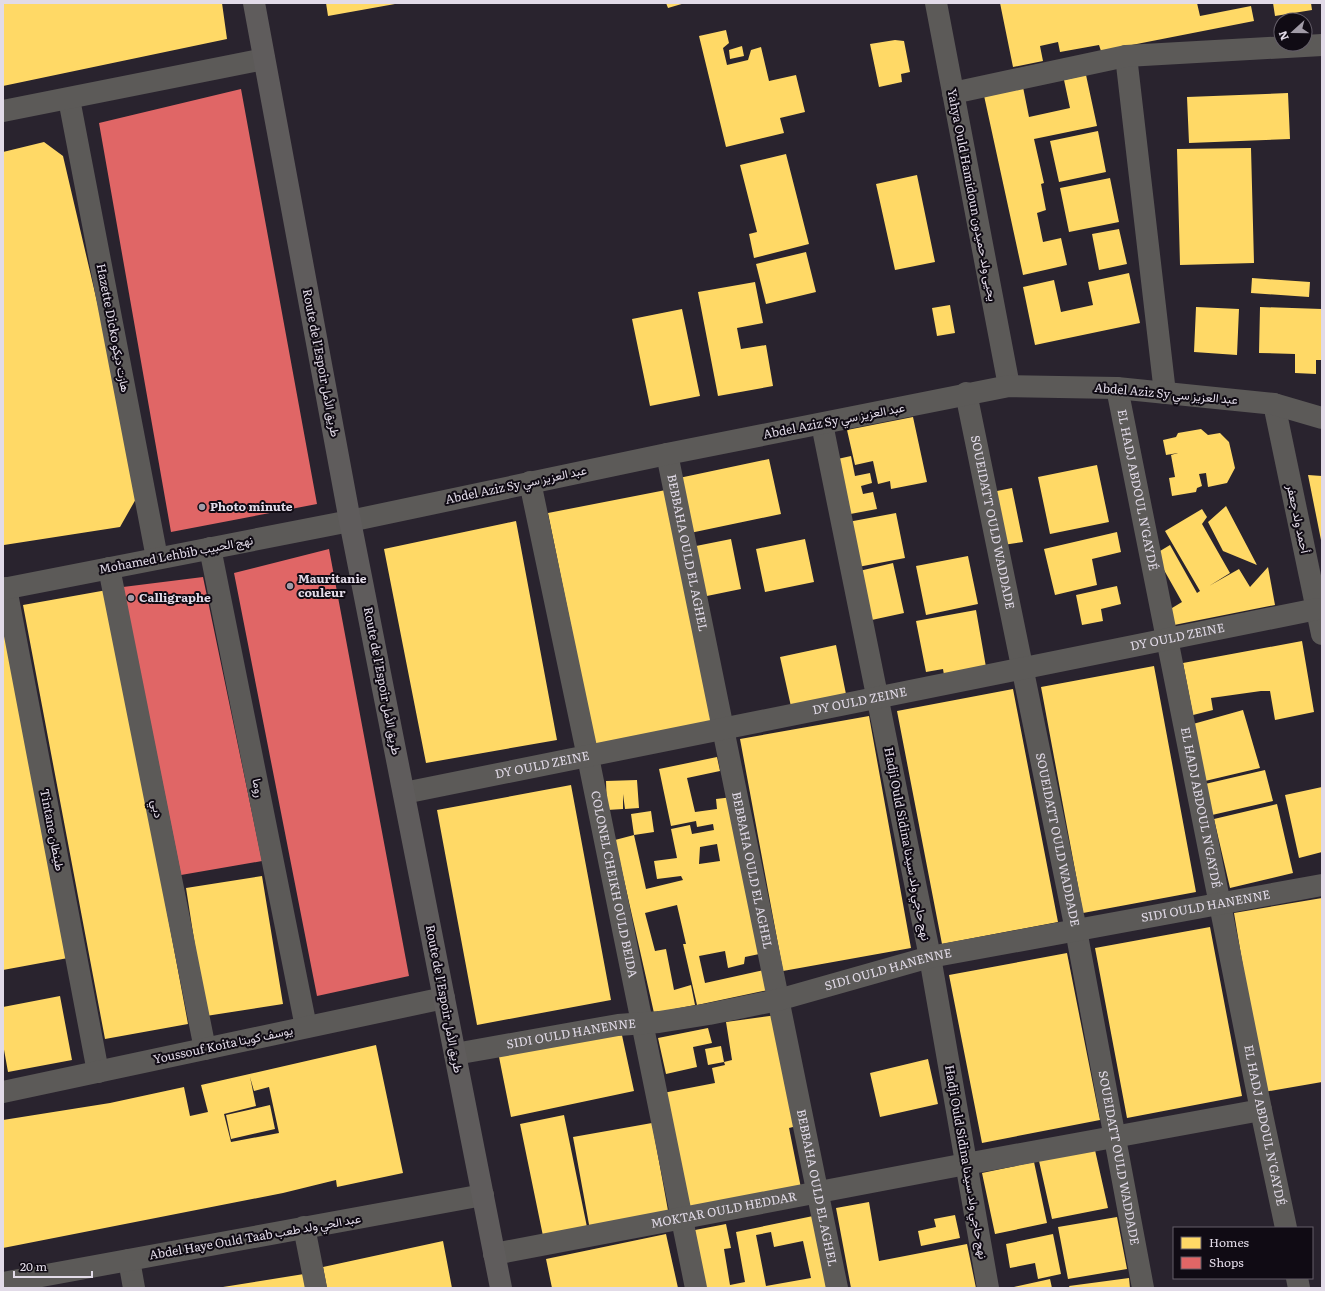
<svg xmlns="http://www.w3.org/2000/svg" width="1325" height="1291" viewBox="0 0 1325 1291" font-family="Literata,Vazirmatn,serif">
<rect width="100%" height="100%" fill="#29232e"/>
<path fill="#ffd966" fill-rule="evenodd" d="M3 3H222L227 39 3 86Z
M326 3H395V4L328 16Z
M666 3H685L668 8Z
M1000 3 1032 4 1197 3 1200 16 1251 6 1254 21 1101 51 1099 45 1060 52 1058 42 1040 46 1043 61 1013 67Z
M1273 3H1311L1312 10 1275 16Z
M726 30 729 43 723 48 727 65 748 60 751 50 761 47 769 81 796 75 805 112 780 118 784 133 726 147 699 36Z
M895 40 904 41 910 72 901 74 902 82 879 87 870 44Z
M742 46 744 56 730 59 729 50Z
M1086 75 1097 126 1034 139 1044 183 1041 184 1046 210 1037 213 1043 242 1061 238 1067 265 1023 275 983 91 1022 82 1029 117 1070 108 1064 80Z
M1288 93 1290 139 1189 143 1187 97Z
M1098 131 1106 172 1059 182 1050 141Z
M44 142 63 156 141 490 120 527 4 545 3 152Z
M1251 148 1254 263 1180 265 1177 149Z
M786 154 809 244 754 258 749 234 757 232 740 165Z
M917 175 935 262 895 270 876 184Z
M1110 178 1119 222 1069 232 1060 188Z
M1119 229 1127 264 1099 270 1092 234Z
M806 252 816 292 766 304 756 264Z
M1129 273 1140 323 1035 345 1023 287 1054 280 1061 312 1093 305 1088 282Z
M1252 278 1310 282 1309 297 1251 293Z
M755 282 763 323 737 328 741 349 766 345 773 386 718 396 698 292Z
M950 305 955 333 937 336 932 308Z
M1196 307 1239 309 1237 355 1194 352Z
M1260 307 1322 309V360H1316V374L1295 373V354L1259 353Z
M682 309 700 396 650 406 632 319Z
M913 417 927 482 891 489 890 481 878 484 873 461 855 465 847 430Z
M1201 429 1208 435 1220 433 1229 442 1235 468 1227 483 1208 487 1206 473 1199 474 1202 486 1197 488 1196 492 1172 496 1169 478 1175 477 1171 455 1178 453 1166 455 1163 440 1176 437 1178 433Z
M851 456 855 476 870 473 872 483 861 486 863 494 873 492 877 509 845 515 833 460Z
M769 459 781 514 690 533 679 478Z
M1097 465 1109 522 1050 534 1038 477Z
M1308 475 1322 476V540H1321Z
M1012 488 1023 542 1003 545 992 492Z
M671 489 719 726 596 750 548 513Z
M1226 506 1257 565 1223 551 1208 522Z
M1202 509 1207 517 1202 524 1230 573 1209 586 1239 569 1250 587 1268 567 1275 605 1169 626 1167 611 1182 602 1155 554 1170 545 1197 593 1200 591 1165 531Z
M896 513 905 558 858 567 848 522Z
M516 521 557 740 426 763 384 549Z
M1117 532 1121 552 1092 559 1097 585 1055 595 1044 549Z
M731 539 741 589 702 597 691 547Z
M805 539 814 582 765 592 756 549Z
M968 556 978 604 926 615 916 566Z
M893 563 904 613 867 621 855 572Z
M1117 586 1121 604 1101 609 1103 621 1082 625 1076 595Z
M107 590 188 1024 105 1039 23 605Z
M976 610 986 667 944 675 943 669 926 672 916 621Z
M3 620 68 958 3 970Z
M1302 641 1314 712 1275 720 1270 691H1261L1211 698 1213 710 1193 715 1183 663Z
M836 645 847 699 792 711 780 657Z
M1154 666 1196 892 1083 913 1041 687Z
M1013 689 1058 922 942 944 897 711Z
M1243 710 1260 768 1205 781 1193 724Z
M869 716 911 948 783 971 740 739Z
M717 757 720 771 687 778 695 812 717 809 716 799 733 797 764 953 745 957 744 964 728 968 725 951 699 956 705 983 764 970 768 990 697 1005 683 944H686L677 905 645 913 655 951 666 949 674 990 691 985 695 1005 654 1013 615 840 634 835 646 889 683 880 681 876 657 879 654 861 677 858 671 829 690 825 692 834 714 830 713 824 697 827 696 821 671 826 659 769ZM717 844 720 861 699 864 700 847Z
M1265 770 1273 801 1212 815 1205 784Z
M637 780 639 808 625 809 623 794V809L607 810 606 781Z
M571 785 611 1000 477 1025 437 810Z
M1322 787V852L1299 858 1285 795Z
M1277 804 1293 873 1230 888 1214 819Z
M651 811 654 832 634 835 631 814Z
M262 876 283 1004 206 1016 186 888Z
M1322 898V1082L1264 1092 1234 913Z
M1210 927 1242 1096 1127 1118 1095 948Z
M1067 953 1100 1120 982 1143 949 975Z
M60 996 72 1060 8 1072 3 1044V1007Z
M777 1015 797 1126 789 1128 801 1188 685 1211 663 1093 715 1083 712 1068 725 1065 724 1062 732 1060 726 1022Z
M620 1026 634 1091 511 1117 498 1052Z
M708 1028 712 1043 693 1047 697 1067 666 1074 658 1038Z
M376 1045 403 1173 337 1187 336 1180 283 1193 3 1248V1120L110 1103 184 1087 190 1116 208 1112 201 1085ZM250 1077 254 1091 269 1087 279 1133 231 1142 224 1114 256 1106Z
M721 1046 724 1062 708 1065 705 1049Z
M928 1059 938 1104 880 1117 870 1073Z
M270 1105 275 1129 231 1139 226 1115Z
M564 1115 587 1227 543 1236 520 1124Z
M652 1123 669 1216 590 1230 573 1137Z
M1095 1150 1108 1208 1052 1219 1039 1161Z
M1034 1162 1047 1223 995 1234 982 1173Z
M869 1202 879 1261 967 1244 976 1288H851L836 1208Z
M818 1215 830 1288H700L690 1231 726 1224 731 1248 724 1249 730 1285 745 1282 736 1232ZM771 1232 774 1247 803 1241 811 1278 766 1286 756 1235Z
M955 1215 960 1238 921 1246 918 1231 936 1227 934 1219Z
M1117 1217 1127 1269 1068 1279 1058 1227Z
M666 1234 678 1288H552L546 1259Z
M1053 1234 1061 1274 1038 1279 1035 1263 1010 1268 1006 1244Z
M443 1241 452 1288H327L323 1267Z
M304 1274 307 1288H223V1287Z
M1129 1278 1130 1288H1070L1069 1286Z
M1050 1279 1052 1288H1014V1287Z"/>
<path fill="#e06666" d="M241 89 317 504 171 532 99 123Z
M329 549 409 976 317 996 234 573Z
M203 577 262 861 181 875 123 587Z"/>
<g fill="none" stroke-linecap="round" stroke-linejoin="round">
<g stroke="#5c5a58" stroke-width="22">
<path d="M936 3 1009 386"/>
<path d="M1126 56 1165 393"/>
<path d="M953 93 1126 56 1322 45"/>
<path d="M69 99 157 558"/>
<path d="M3 111 264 59"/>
<path id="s1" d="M1117 388 1261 1110 1286 1228"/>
<path id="s2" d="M966 393 1076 930 1143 1288"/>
<path d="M1274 404 1322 634"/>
<path d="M822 424 930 957 988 1288"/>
<path id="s3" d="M667 454 837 1288"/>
<path id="s4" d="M530 482 588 757 696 1288"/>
<path d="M210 548 306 1027"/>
<path d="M109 568 205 1049"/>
<path d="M6 588 98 1072"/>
<path d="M3 589 350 521 667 454 1009 386 1117 388 1274 404 1322 418"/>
<path id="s5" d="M404 793 1317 609"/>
<path id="s6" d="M455 1054 618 1025 659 1022 709 1014 778 1000 930 957 1322 885"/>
<path d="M3 1092 444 998"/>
<path d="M304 1227 316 1288"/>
<path id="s7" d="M494 1254 966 1164 1261 1110"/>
<path d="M129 1260 134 1288"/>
<path d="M1297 1278 1299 1288"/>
<path d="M3 1283 483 1195"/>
</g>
<path stroke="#5f5c5c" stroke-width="22" d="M254 3 350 521 501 1288"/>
</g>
<g fill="#a19ba7" stroke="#100b14" stroke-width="1.5">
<circle cx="202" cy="507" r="4"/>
<circle cx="290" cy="586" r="4"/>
<circle cx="131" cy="598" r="4"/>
</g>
<g text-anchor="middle" stroke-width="4" stroke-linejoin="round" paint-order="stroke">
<g font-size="12" fill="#e2dbe8" stroke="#100b14">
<text transform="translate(972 195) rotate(79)" y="4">Yahya Ould Hamidoun يحيى ولد حميدون</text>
<text transform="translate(113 328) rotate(79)" y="4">Hazette Dicko هازت ديكو</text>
<text transform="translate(321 363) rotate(79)" y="4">Route de l’Espoir طريق الأمل</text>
<text transform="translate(1166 394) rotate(5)" y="4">Abdel Aziz Sy عبد العزيز سي</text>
<text transform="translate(834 421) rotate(-11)" y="4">Abdel Aziz Sy عبد العزيز سي</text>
<text transform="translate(516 485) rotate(-12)" y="4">Abdel Aziz Sy عبد العزيز سي</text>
<text dy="4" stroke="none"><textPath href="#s1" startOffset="104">EL HADJ ABDOUL N'GAYDÉ</textPath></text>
<text transform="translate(1298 519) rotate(78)" y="4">أحمد ولد جعفر</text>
<text dy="4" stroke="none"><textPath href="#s2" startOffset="132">SOUEIDATT OULD WADDADE</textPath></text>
<text dy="4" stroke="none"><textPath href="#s3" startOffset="101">BEBBAHA OULD EL AGHEL</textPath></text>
<text transform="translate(176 555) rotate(-11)" y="4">Mohamed Lehbib نهج الحبيب</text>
<text dy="4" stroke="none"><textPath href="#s5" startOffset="789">DY OULD ZEINE</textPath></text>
<text transform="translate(382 681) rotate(79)" y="4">Route de l’Espoir طريق الأمل</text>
<text dy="4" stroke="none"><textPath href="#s5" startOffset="465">DY OULD ZEINE</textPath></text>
<text dy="4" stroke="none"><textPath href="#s5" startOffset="141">DY OULD ZEINE</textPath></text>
<text transform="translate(258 788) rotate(79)" y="4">روما</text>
<text dy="4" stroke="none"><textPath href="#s1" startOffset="428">EL HADJ ABDOUL N'GAYDÉ</textPath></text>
<text transform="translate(157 809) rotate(79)" y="4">دبي</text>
<text transform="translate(52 830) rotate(79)" y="4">Tintane طينطان</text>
<text dy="4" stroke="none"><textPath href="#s2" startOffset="456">SOUEIDATT OULD WADDADE</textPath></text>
<text transform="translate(907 844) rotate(79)" y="4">Hadji Ould Sidina نهج حاجي ولد سيدنا</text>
<text dy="4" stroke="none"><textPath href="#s3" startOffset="425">BEBBAHA OULD EL AGHEL</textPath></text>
<text dy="4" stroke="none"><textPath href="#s4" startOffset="411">COLONEL CHEIKH OULD BEIDA</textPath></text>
<text dy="4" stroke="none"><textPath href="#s6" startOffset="766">SIDI OULD HANENNE</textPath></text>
<text dy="4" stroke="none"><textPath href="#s6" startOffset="442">SIDI OULD HANENNE</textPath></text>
<text transform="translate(444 999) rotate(79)" y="4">Route de l’Espoir طريق الأمل</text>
<text dy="4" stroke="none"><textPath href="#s6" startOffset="118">SIDI OULD HANENNE</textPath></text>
<text transform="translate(223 1045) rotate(-12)" y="4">Youssouf Koita يوسف كويتا</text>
<text dy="4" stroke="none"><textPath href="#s1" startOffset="752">EL HADJ ABDOUL N'GAYDÉ</textPath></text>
<text dy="4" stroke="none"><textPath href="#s2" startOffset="780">SOUEIDATT OULD WADDADE</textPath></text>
<text transform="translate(966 1162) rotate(80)" y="4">Hadji Ould Sidina نهج حاجي ولد سيدنا</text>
<text dy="4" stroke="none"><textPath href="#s3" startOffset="749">BEBBAHA OULD EL AGHEL</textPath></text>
<text dy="4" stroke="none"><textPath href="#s7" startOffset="234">MOKTAR OULD HEDDAR</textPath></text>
<text transform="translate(255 1237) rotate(-10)" y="4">Abdel Haye Ould Taab عبد الحي ولد طعب</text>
</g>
<g font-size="12" font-weight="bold" fill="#e2dbe8" stroke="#100b14" text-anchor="start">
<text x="210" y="511">Photo minute</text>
<text x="298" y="583">Mauritanie<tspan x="298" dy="14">couleur</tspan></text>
<text x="139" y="602">Calligraphe</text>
</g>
</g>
<rect width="1325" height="1291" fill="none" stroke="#e2dbe8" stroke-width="8"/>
<rect x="1173" y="1227" width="140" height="52" fill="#100b14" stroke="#645e69"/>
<rect x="1181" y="1237" width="20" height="12" fill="#ffd966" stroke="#645e69"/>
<text x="1209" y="1247" font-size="12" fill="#e2dbe8">Homes</text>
<rect x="1181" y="1257" width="20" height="12" fill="#e06666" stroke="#645e69"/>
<text x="1209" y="1267" font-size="12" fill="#e2dbe8">Shops</text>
<g transform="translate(1293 32) rotate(249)"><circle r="19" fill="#100b14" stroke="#645e69"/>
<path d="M0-3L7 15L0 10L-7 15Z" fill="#a19ba7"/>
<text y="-6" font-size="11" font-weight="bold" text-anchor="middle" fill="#e2dbe8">N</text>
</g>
<path d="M14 1271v6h78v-6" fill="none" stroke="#e2dbe8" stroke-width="2"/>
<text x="20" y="1271" font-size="12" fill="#e2dbe8" stroke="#100b14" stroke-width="3" paint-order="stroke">20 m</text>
</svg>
